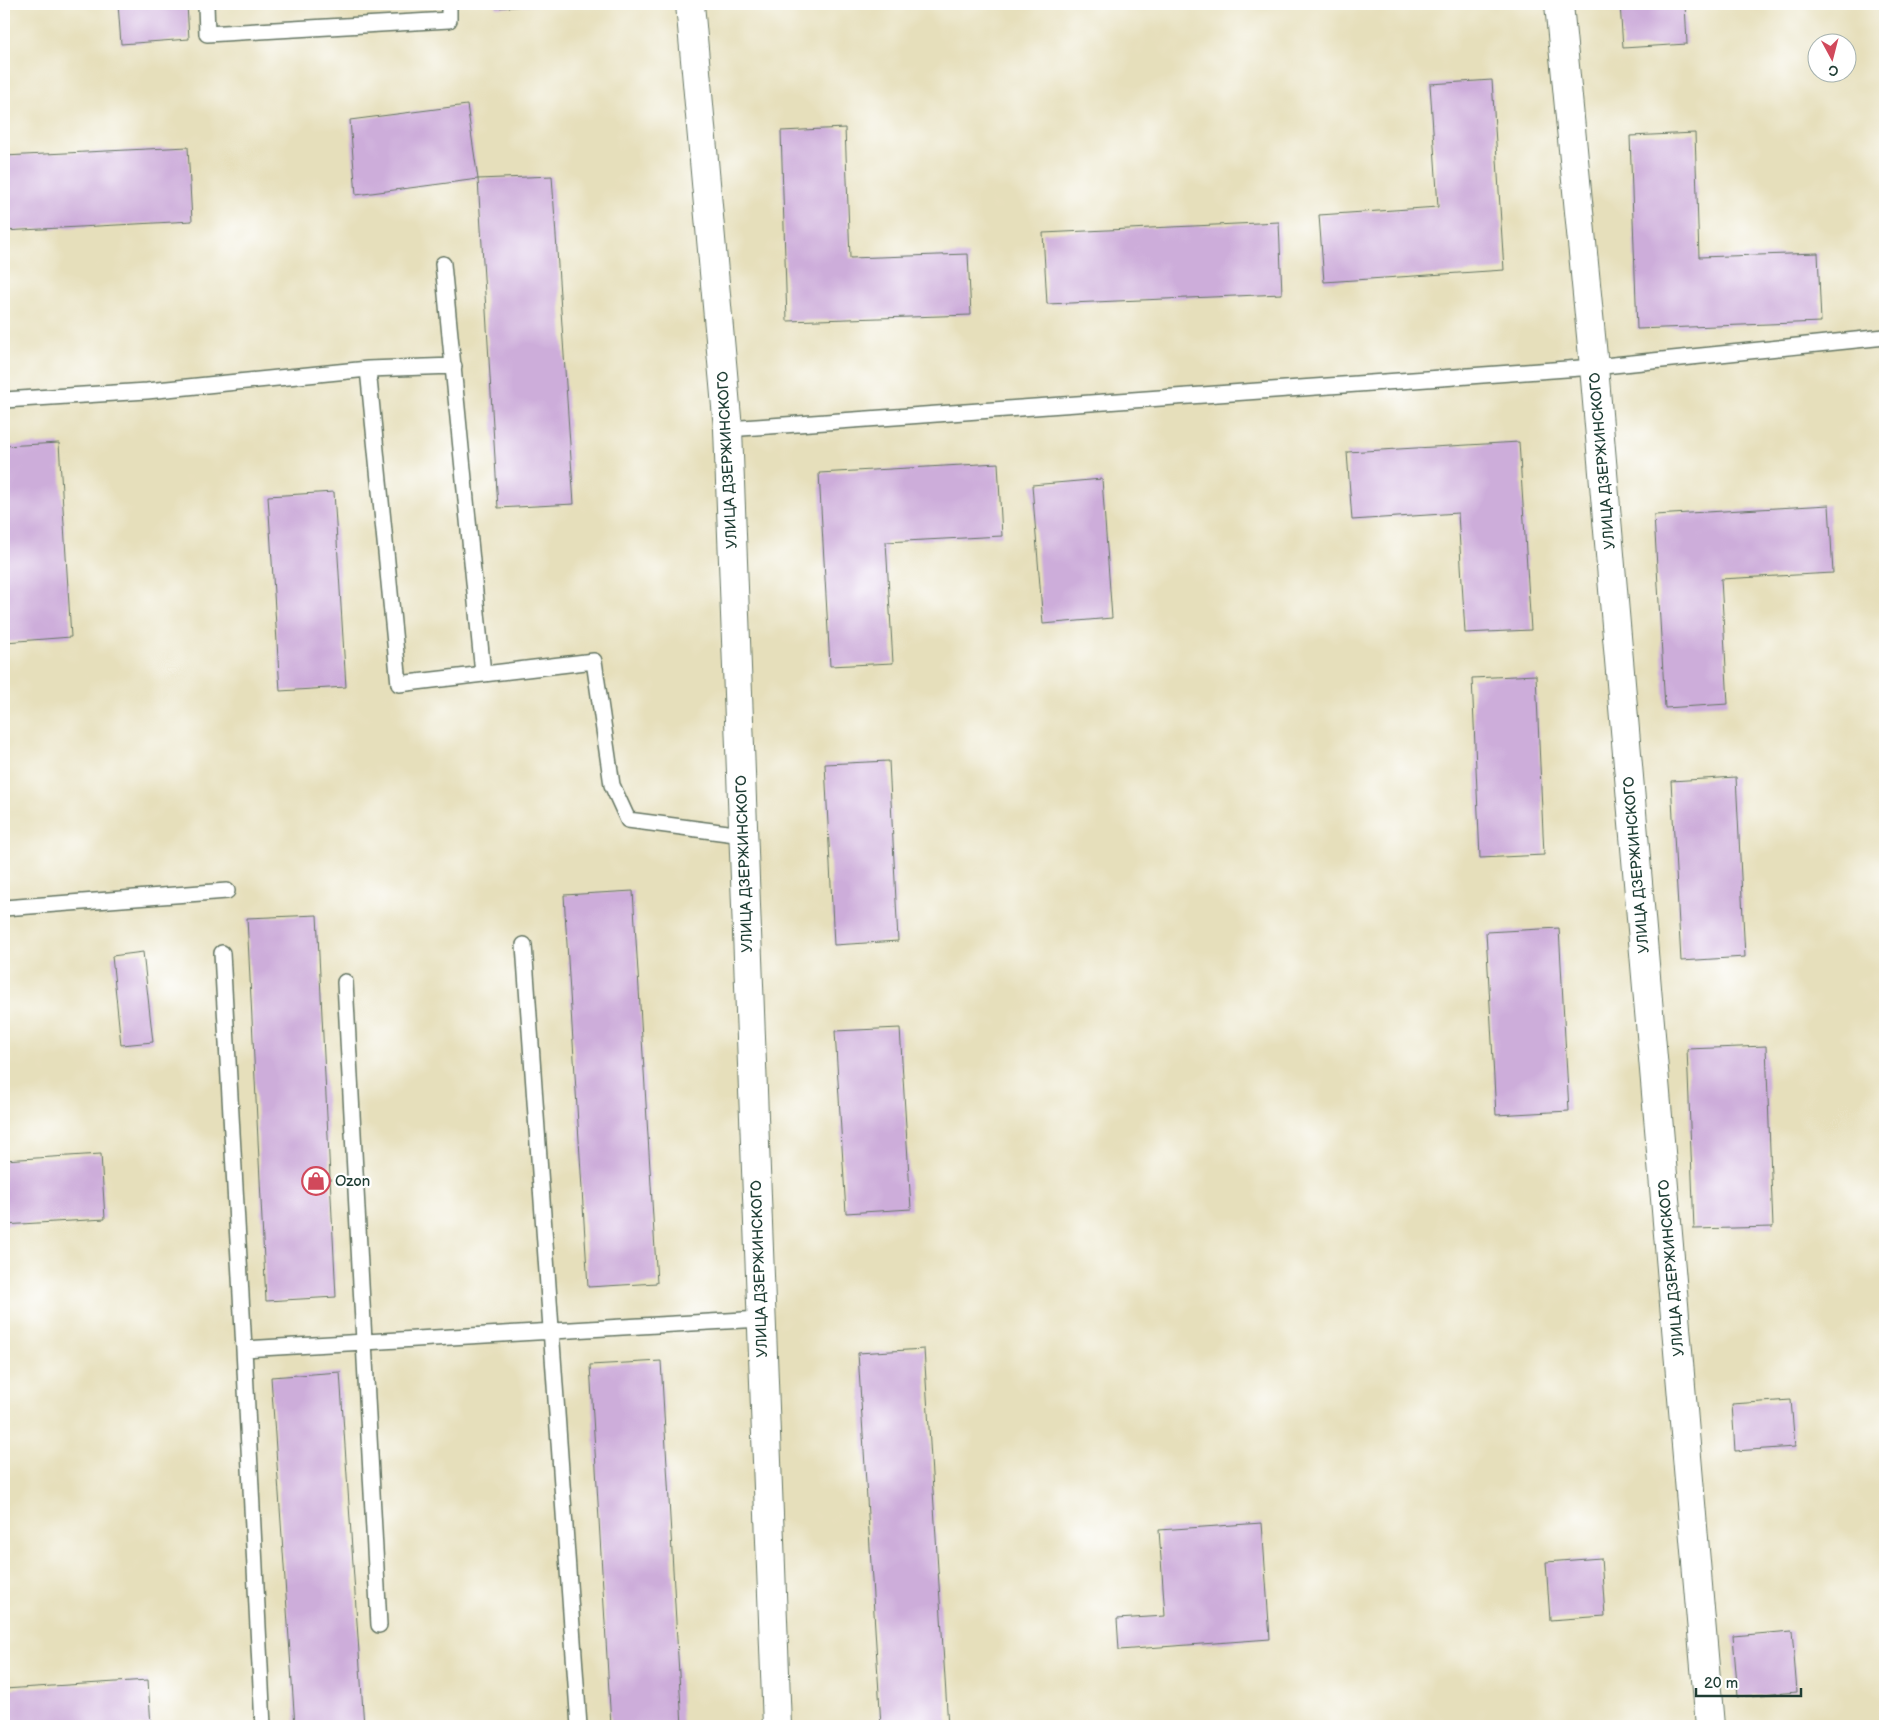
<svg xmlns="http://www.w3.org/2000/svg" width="1889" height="1730" viewBox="0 0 1889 1730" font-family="'Balsamiq Sans',sans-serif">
<rect width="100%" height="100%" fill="#fff"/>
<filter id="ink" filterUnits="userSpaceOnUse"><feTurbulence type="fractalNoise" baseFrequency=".02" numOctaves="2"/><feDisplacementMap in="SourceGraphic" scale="10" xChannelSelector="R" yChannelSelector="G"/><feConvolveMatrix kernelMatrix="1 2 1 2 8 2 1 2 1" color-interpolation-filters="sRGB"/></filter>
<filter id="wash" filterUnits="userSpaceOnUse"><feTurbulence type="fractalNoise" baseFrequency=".0096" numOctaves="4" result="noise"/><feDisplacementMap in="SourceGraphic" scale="20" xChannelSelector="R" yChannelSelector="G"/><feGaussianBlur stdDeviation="1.12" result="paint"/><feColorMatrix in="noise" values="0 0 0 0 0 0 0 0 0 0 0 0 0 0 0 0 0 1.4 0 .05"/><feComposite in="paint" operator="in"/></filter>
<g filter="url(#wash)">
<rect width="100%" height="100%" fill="#e6dfbb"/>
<g id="blocks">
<path fill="#cdadda" d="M118 4H187L189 39 121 44Z
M496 4H541V5L496 8Z
M1620 4H1685L1687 44 1623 48Z
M1492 80 1504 270 1324 282 1319 215 1438 207 1430 84Z
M467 105 478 179 356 195 350 120Z
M845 128 850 258 968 254 971 315 787 321 781 131Z
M1695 133 1699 257 1818 253 1821 322 1637 329 1630 136Z
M188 147 192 221 4 231V156Z
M552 176 574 504 498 508 478 179Z
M1279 222 1282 294 1047 304 1043 233Z
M1519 442 1531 630 1465 633 1458 513 1352 520 1347 452Z
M59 443 71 637 5 642 4 446Z
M998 463 1002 536 886 542 893 663 830 666 819 473Z
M1102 479 1112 618 1043 624 1032 485Z
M334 492 346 687 280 691 268 496Z
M1829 505 1833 573 1721 579 1728 704 1665 708 1654 515Z
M1536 675 1544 855 1480 858 1472 678Z
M889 761 898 941 834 945 825 764Z
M1736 777 1745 957 1681 961 1671 781Z
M633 891 657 1283 588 1287 564 895Z
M317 915 336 1297 266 1301 247 918Z
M1559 928 1569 1111 1496 1115 1486 932Z
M143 952 153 1042 121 1045 112 956Z
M900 1028 911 1209 846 1213 835 1031Z
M1766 1046 1773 1227 1694 1229 1687 1049Z
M101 1154 105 1219 4 1225V1160Z
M924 1349 948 1726H881L858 1353Z
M661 1361 682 1726H611L590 1365Z
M340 1372 364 1726H295L271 1377Z
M1791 1400 1795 1447 1735 1451 1732 1404Z
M1262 1523 1270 1639 1119 1650 1117 1619 1165 1616 1159 1530Z
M1601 1558 1605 1616 1550 1620 1546 1562Z
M1792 1631 1797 1692 1738 1697 1733 1636Z
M148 1680 151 1726H4V1689Z"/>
</g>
</g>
<g filter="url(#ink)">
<use href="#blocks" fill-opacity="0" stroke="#657663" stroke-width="1"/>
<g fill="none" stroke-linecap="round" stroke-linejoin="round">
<defs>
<path id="lane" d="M206 4 207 34 449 20V4
M443 264 483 674
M368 369 454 366
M4 400 147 391 368 369 399 684 594 661 612 785 628 820 743 835
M728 429 1594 367 1885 337
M4 908 227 891
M524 945 579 1726
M222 953 244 1349
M345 982 379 1625
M263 1726 244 1349 761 1319"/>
<path id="street" d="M690 4 728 429 777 1726
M1559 4 1594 367 1710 1726"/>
</defs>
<use href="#lane" stroke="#657663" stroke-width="18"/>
<use href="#street" stroke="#657663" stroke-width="30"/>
<use href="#lane" stroke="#fff" stroke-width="15"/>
<use href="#street" stroke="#fff" stroke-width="28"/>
</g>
</g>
<defs>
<symbol id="shop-ring" viewBox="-11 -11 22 22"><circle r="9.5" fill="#fff" stroke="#d1495b" stroke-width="1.5"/><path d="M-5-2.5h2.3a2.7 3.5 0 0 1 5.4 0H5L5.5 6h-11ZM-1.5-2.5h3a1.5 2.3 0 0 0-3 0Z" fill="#d1495b"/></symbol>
</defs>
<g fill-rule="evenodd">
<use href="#shop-ring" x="300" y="1165" width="32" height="32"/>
</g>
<g text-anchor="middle" stroke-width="4.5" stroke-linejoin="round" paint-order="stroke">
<g font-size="15" fill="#1f3d34" stroke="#fff">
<text transform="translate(727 460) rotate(-93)" y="5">УЛИЦА ДЗЕРЖИНСКОГО</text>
<text transform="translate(1602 461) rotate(-95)" y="5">УЛИЦА ДЗЕРЖИНСКОГО</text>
<text transform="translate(744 864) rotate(-92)" y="5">УЛИЦА ДЗЕРЖИНСКОГО</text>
<text transform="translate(1636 865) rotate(-95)" y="5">УЛИЦА ДЗЕРЖИНСКОГО</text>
<text transform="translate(1671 1268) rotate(-95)" y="5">УЛИЦА ДЗЕРЖИНСКОГО</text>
<text transform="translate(759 1269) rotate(-92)" y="5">УЛИЦА ДЗЕРЖИНСКОГО</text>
</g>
<g font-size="15" fill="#1f3d34" stroke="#fff" text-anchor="start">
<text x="335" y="1186">Ozon</text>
</g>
</g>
<rect width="1889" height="1730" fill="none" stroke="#fff" stroke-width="20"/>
<g transform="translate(1832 58) rotate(173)"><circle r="24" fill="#ffffff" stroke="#a5b1ae"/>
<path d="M0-4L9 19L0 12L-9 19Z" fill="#d1495b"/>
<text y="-8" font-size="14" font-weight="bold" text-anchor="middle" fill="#1f3d34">С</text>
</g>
<path d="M1696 1688v8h105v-8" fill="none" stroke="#1f3d34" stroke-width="2.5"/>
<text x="1704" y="1688" font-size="15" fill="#1f3d34" stroke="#ffffff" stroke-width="4" paint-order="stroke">20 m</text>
</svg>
